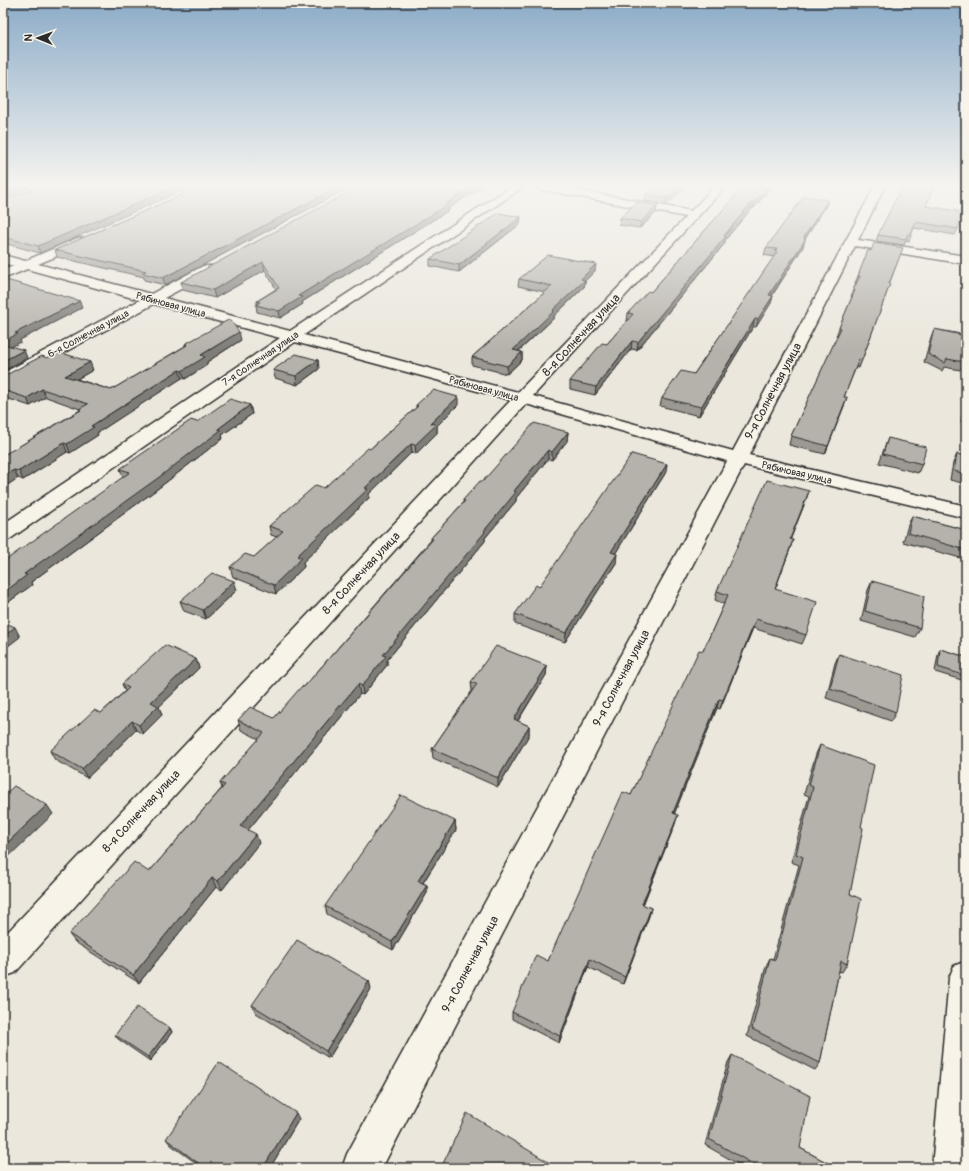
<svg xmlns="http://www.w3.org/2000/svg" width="969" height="1171" viewBox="0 0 969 1171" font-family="Pangolin,sans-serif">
<rect width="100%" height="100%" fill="#ebe7dd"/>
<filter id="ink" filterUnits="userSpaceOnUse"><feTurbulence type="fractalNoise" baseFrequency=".025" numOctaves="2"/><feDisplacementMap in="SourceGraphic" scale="8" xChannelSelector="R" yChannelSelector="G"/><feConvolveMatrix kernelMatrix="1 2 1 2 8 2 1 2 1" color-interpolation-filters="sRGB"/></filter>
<g filter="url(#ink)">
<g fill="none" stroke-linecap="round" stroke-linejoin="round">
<defs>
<path id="street" d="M512 186H525L304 335 518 392 686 217 539 189 534 186H557L691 211 715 186H726L533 396 733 451 875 186H885L858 240 966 256V264L855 246 749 455 966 506V518L744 465 382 1168H342L347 1154 727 461 526 404 15 973 3 977V937L511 400 295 342 10 539 3 541V524L280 338 154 304 9 382 3 384V373L140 300 27 269 3 279V270L14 266 3 263V255L25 261 78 238H86L88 241 86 244 38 264 151 294 203 266H213L214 269 213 272 164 298 290 331Z
M966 961V1168H932L949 978 954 966Z"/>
</defs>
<use href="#street" stroke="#2b2b2b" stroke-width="3"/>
<use href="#street" fill="#f7f3e8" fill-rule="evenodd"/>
</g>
<path fill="#9c9993" stroke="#2b2b2b" d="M42 186 40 253 3 243V200Z
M202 186H352L165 285 144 280V277L57 257 55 250Z
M655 186H687L666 205 645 201 646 194Z
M744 186H772L753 209H751L725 240V243L637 350 631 349 595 395 570 389V381L607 344 627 321 628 313 651 292Z
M657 206 656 213 640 228 619 225 620 218Z
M826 206 805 239 803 247 772 296H773L771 303 756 327H753L699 416 660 406 662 398 694 374 774 257 764 255 766 248Z
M926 206 958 229 955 235 914 228 909 241 906 240 904 245 876 241 878 235Z
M449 208V210L302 302 303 304 280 318 257 312 256 305 257 304V301L276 289 265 270 215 298 183 290 181 282Z
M520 224 459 272 430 266V259Z
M900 255 889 284 887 292 859 368 856 367 844 397V406L825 454 789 445 791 436 838 336H836L839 328 852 297H851L856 283H855L858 276Z
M595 271 585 281 584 287 554 316V318L519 351 522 352V360L507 374 472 365V357L545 292 518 286 519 279Z
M966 308V352L964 362 960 370 944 367 942 371 924 362 931 337 934 329 961 334Z
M241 340 207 362V365L185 379 182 378 135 408 97 433 98 435 70 453 67 452 23 480 18 478 3 488 18 447 80 410 79 409H80L46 397 30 406 3 397V376L93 370 77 379 111 390 185 346V344Z
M318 360 319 369 297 385 275 378 273 370Z
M966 399V423L961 422 964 405Z
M250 405 252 414 222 435 223 438 160 487 31 582 32 585 3 606 123 477 120 469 197 422Z
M416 405H458L437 426V433L416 454 412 452 369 494V498L303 562 304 567 276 594 233 577 230 567 254 557 277 537 271 535 269 526 324 488 370 449 416 408Z
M568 432 567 441 552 460 548 459 516 498V501L485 538V541L387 660V665L363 695 360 694 248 830 259 843 222 890 216 887 139 983 75 942 69 934 149 872 222 788 220 783 259 739 241 730 238 720 274 718 304 687 431 540V538L463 503V500L483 481Z
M888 438 922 464 918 473 879 463Z
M957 454 966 456V484L950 480 953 463Z
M666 472 615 554 616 563 565 642 515 624V614L539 587Z
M806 500 790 540V549L775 589 806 635 802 644 753 628 720 709 717 708 674 814 675 824 643 905 651 908 649 916 623 984 588 967 559 1043 512 1019V1012L548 961 703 651 724 604 715 600 717 591Z
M912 516 966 530V555L964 559 903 542 908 525Z
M872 581 920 628 915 637 861 621 868 590Z
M237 590 206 619 184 611 180 601Z
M940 649 966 657V680L965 681 935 672 938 654Z
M839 654 896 712 891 721 826 698 835 663Z
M196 659 199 668 159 707 162 715 143 734 136 730 87 778 55 760 50 751 101 713 125 691 122 684Z
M547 666 546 675 518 721 529 726V735L498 787 433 758 432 749 472 691 471 682Z
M820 745 861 827 850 894 847 964 842 972 839 971 820 1063 815 1070 747 1036 766 966 770 958 773 959 799 865 791 862 809 796 804 794 816 754Z
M455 821 456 830 423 883 427 885V893L393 950 327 914 325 906Z
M369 981 371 989 329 1058 256 1013 252 1005Z
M170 1028 172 1032 150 1061 118 1039 115 1035Z
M732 1055 800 1148 837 1168H745L705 1145 728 1062Z
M299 1119 270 1168H203L171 1145 166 1139Z"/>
<path fill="#7f7d78" stroke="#2b2b2b" d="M14 186H33L3 198V190Z
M177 186H193L40 253 38 246Z
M340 186H352L165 285 163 278Z
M474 186H484L449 208V210L302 302 303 304 280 318 279 311 298 296Z
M681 186H687L666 205 667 198Z
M768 186H772L753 209 754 203Z
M828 200 826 206 802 244 804 237Z
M752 202 751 209 725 240V243L637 350 638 342Z
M657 206 656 213 640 228 641 222Z
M521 217 520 224 459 272V265Z
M805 240 803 247 767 303 769 295Z
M263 262 265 270 215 298 213 290Z
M596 264 595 271 585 281 584 287 554 316V318L512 357 513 350 553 310 581 279Z
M773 296 771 303 756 327 758 319Z
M80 301 82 308 20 340 21 342 3 351V341L15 333Z
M755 319 753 327 699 416 701 407Z
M239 332 241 340 207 362V365L185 379 182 371 201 355Z
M632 341 631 349 595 395 596 387Z
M24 350 27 358 3 371V361Z
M522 352V360L507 374V366Z
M318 360 319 369 297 385 296 376Z
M90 362 93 370 68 384 65 376Z
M179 370 182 378 97 433 98 435 70 453 67 444 91 426Z
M42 389 46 397 30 406 27 398Z
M458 397V405L437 426V433L416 454 415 445 431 423Z
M847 397 844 406 825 454 828 446Z
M250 405 252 414 222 435 223 438 160 487 31 582 32 585 3 606V593L24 574 218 429Z
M568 432 567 441 552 460V452Z
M64 443 67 452 23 480 19 471Z
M411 444 412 452 369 494V498L303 562 304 567 276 594 274 585 297 556 365 488Z
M548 450V459L516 498V501L485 538V541L387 660V665L363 695 362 686 383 655 484 531 514 491Z
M667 464 666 472 610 562 611 552Z
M14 470 18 478 3 488V476Z
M809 491 806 500 787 548 790 539Z
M793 540 790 549 772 598 775 589Z
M617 554 616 563 565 642 566 633Z
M234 581 237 590 206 619 203 610Z
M756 619 753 628 720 709 723 700Z
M15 627 20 637 3 650V637Z
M196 659 199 668 159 707 162 715 143 734 139 725 151 702Z
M547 666 546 675 513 728 514 719Z
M358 684 360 694 244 835 240 826Z
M719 699 717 708 671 822 673 813Z
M132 721 136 730 87 778 82 769Z
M529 726V735L498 787V778Z
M47 805 53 814 3 862V847Z
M678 815 675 824 640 912 642 904Z
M455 821 456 830 419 889 418 881Z
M256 834 259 843 222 890 218 881Z
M212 878 216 887 139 983 133 975Z
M427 885V893L393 950 392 942Z
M651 908 649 916 623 984 625 977Z
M590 959 588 967 559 1043 560 1036Z
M369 981 371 989 329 1058 326 1051Z
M170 1028 172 1032 150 1061 148 1057Z
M296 1113 299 1119 270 1168H263Z"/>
<path fill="#b5b2ab" stroke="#2b2b2b" d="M3 186H14L3 190Z
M42 186H177L38 246 3 237V200Z
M202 186H340L163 278 142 273 146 271 55 250Z
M360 186H474L447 203 449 204 298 296 302 297 279 311 256 305 260 302 257 301 279 288 263 262 213 290 181 282Z
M655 186H681L667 198 646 194Z
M744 186H768L754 203 752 202 724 236H726L638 342 632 341 596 387 570 381 602 343 607 344 633 314 628 313 648 291 651 292Z
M902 186H934L926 206 962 212 958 229 916 222 911 234H908L906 239 878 235Z
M804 196 828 200 804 237 805 240 769 295 773 296 758 319H755L701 407 662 398 681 371 694 374 777 252 775 251 777 249 766 248Z
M637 202 657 206 641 222 620 218Z
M498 213 521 217 459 265 430 259Z
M874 243 903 248 889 284H890L862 360 859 359 844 397H847L828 446 791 436 841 328H839L855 290H853L860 276H858L868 250 871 251Z
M548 255 596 264 581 279 585 280 553 310 554 311 513 350 522 352 507 366 472 357 552 286 519 279Z
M3 279 80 301 15 333 18 334 3 341Z
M966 316V329L964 328Z
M230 319 239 332 201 355 205 357 182 371 179 370 133 399 91 426 94 427 67 444 64 443 19 471 14 470 3 476V455L18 447 81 410 79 409 88 404 42 389 27 398 3 390V376L6 375 42 356 47 358 59 352 90 362 65 376 111 390 187 345 185 344Z
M934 329 966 336V352L964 362 947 359 945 363 928 354Z
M3 344 24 350 3 361Z
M296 354 318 360 296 376 273 370Z
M433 390 458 397 431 423 436 425 415 445 411 444 365 488 368 489 297 556 302 558 274 585 230 567 245 554 254 557 283 531 269 526 316 485 324 488 368 448 370 449 418 406 416 405Z
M230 399 250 405 218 429 221 430 158 478 24 574 27 575 3 593V562L130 472 120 469 191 420 197 422Z
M966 404V413H964Z
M534 423 568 432 552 452 548 450 514 491 516 492 484 531 485 532 383 655 386 656 362 686 358 684 240 826 256 834 218 881 212 878 133 975 69 934 134 862 149 872 225 785 220 783 264 733 238 720 250 707 274 718 302 686 304 687 433 539 431 538 465 501 463 500 480 481H483Z
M888 438 926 447 922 464 883 454Z
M632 454 667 464 611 552 617 554 566 633 515 614 536 585 539 587Z
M957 454 966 456V474L954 471Z
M767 480 809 491 790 539 793 540 775 589 817 602 806 635 756 619 723 700 719 699 673 813 678 815 642 904 651 908 625 977 590 959 560 1036 512 1012 536 955 548 961 623 792 631 795 699 650 703 651 728 595 717 591Z
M912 516 966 530V550L908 533Z
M212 573 234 581 203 610 180 601Z
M872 581 924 596 920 628 865 611Z
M3 622 15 627 3 637Z
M165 645 196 659 151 702 158 706 139 725 132 721 82 769 50 751 94 710 101 713 129 688 122 684Z
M496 646 547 666 514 719 529 726 498 778 432 749 477 684 471 682Z
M940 649 966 657V676L938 667Z
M839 654 903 675 896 712 830 688Z
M820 745 874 765 861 827 863 828 850 894 861 899 847 964 841 961 820 1063 752 1029 770 958 775 960 803 857 796 854 813 787 809 785Z
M14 786 47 805 3 847V796Z
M401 795 455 821 418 881 427 885 392 942 325 906Z
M297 940 369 981 326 1051 252 1005Z
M137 1007 170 1028 148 1057 115 1035Z
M732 1055 810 1096 800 1148 837 1168H760L709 1139Z
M219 1062 296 1113 263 1168H205L166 1139Z
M467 1113 558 1168H441Z"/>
</g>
<linearGradient id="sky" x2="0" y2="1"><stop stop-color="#8cacc8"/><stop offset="0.53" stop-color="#f6f4f0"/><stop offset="1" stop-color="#f6f4f0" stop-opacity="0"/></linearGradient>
<rect width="969" height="350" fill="url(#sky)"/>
<g text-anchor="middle" stroke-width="3" stroke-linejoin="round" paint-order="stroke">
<g font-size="10" fill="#2b2b2b" stroke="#f7f3e8">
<text transform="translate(171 304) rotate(15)" y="4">Рябиновая улица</text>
<text transform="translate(88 333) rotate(-28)" y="4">6-я Солнечная улица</text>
<text transform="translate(260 358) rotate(-34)" y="4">7-я Солнечная улица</text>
<text transform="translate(484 388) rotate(15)" y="4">Рябиновая улица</text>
<text transform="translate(797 472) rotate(13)" y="4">Рябиновая улица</text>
</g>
<g font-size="12" fill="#2b2b2b" stroke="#f7f3e8">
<text transform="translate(581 335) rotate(-47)" y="4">8-я Солнечная улица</text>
<text transform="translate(773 391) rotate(-62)" y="4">9-я Солнечная улица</text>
<text transform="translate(361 573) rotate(-47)" y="4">8-я Солнечная улица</text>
<text transform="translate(621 678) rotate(-62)" y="4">9-я Солнечная улица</text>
<text transform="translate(141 811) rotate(-47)" y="4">8-я Солнечная улица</text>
<text transform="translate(470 964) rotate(-62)" y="4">9-я Солнечная улица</text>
</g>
</g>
<rect width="969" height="1171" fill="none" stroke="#f7f3e8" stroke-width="16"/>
<rect x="8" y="8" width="953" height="1155" fill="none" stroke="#2b2b2b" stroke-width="1.5" filter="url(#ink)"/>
<g transform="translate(38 38) rotate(271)" stroke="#f7f3e8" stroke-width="3" paint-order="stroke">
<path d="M0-3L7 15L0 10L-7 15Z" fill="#2b2b2b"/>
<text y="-6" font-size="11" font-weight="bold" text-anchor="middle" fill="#2b2b2b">N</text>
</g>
</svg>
